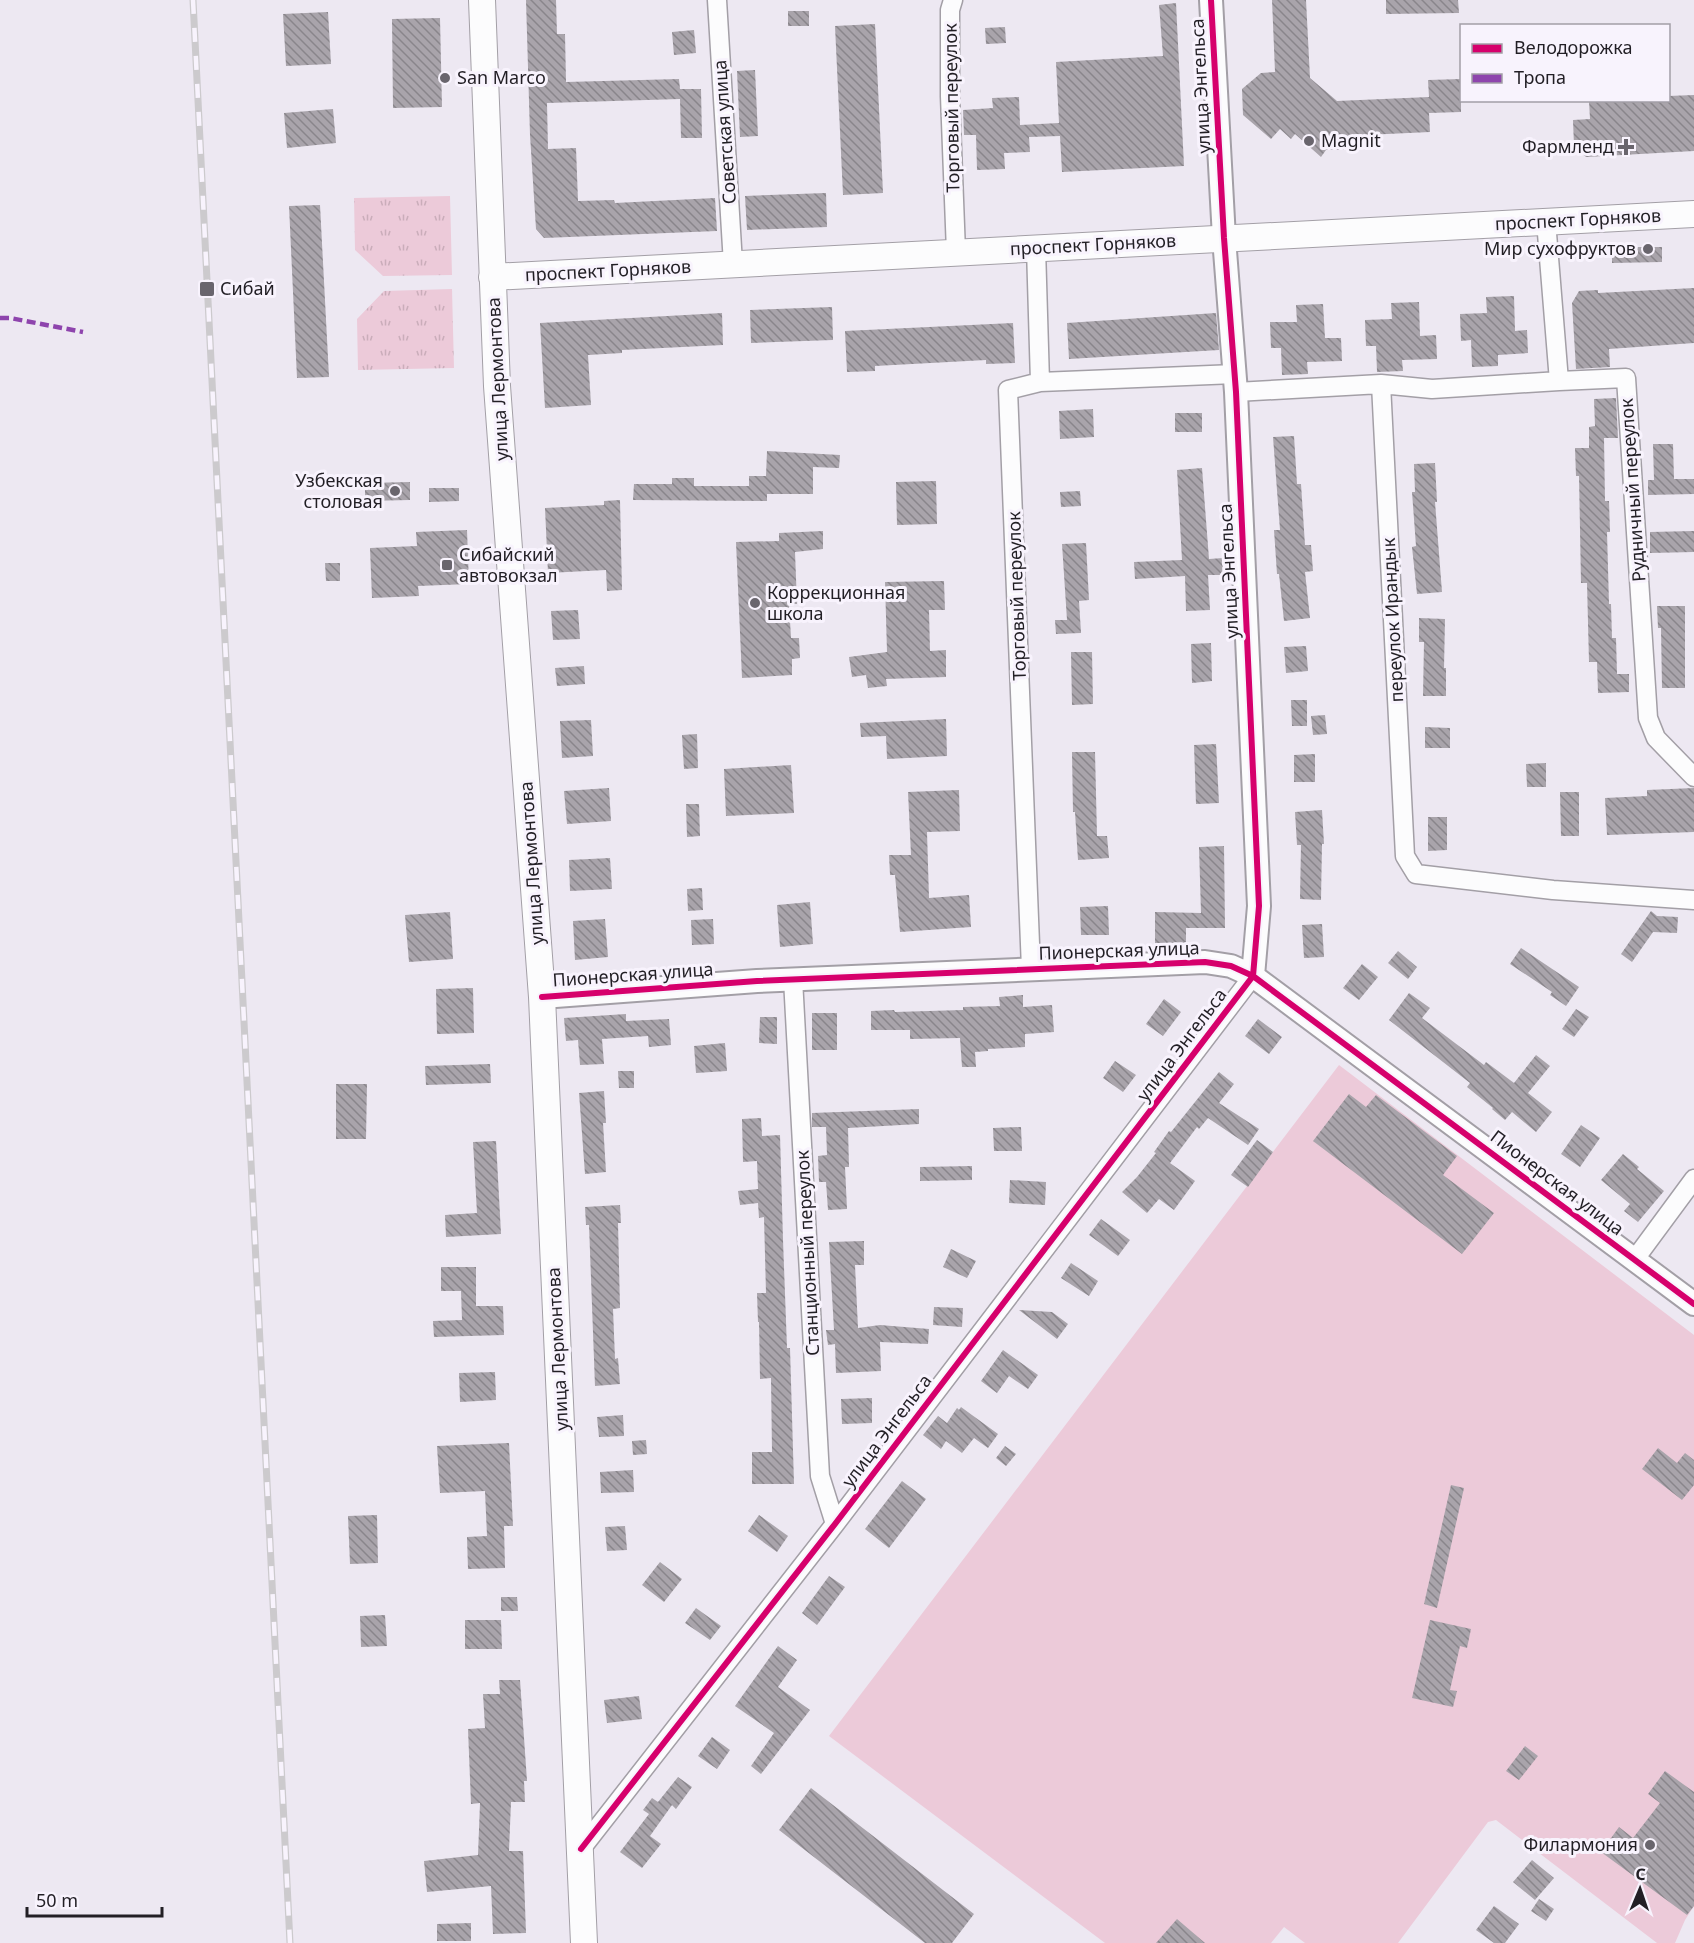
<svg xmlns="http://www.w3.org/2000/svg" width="1694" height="1943" viewBox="0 0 1694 1943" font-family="'Noto Sans',sans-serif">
<defs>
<pattern id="grass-tufts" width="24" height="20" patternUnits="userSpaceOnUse" patternTransform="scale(1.5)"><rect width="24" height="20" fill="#eccad9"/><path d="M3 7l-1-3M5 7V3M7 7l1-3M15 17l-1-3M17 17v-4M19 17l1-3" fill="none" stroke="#caadba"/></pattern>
<pattern id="building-back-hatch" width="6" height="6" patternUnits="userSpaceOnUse" patternTransform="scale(1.5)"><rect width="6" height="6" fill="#a9a4ab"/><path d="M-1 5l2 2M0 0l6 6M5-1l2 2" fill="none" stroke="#89858b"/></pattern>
</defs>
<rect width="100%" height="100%" fill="#ede8f2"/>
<path fill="url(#grass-tufts)" d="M450 196 452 275 383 276 355 250 354 198Z
M452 289 454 368 358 370 357 319 384 291Z"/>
<path fill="#eccad9" d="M1339 1065 1694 1335V1906L1685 1920 1675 1943H1657L1496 1820 1488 1822 1398 1943H1305L1284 1927 1271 1943H1105L829 1736Z"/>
<path fill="url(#building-back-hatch)" d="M526 0H556L557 34H565L566 82 679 79 680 89H701L702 138H681L680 99 547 103 548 149 576 148 578 201 614 200 615 203 715 198 717 231 544 238 536 229 530 135Z
M1272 0H1306L1310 78 1337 101 1429 97 1428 80 1461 79V112L1429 113 1430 132 1344 136V150H1326L1321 157 1295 134 1291 139 1280 129 1271 139 1243 115 1242 89 1261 73 1275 72Z
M1386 0H1458L1459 13 1386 14Z
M1176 3 1184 166 1062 172 1060 136 1029 137 1030 152 1004 153 1005 169 977 170 976 135H964L963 110 993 108 992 98 1019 97 1020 125 1059 123 1056 62 1163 56 1159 5Z
M788 11H809V26H788Z
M328 12 331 64 286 66 283 14Z
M440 18 442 107 393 108 392 19Z
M875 24 883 193 843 195 835 26Z
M1005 27 1006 43 986 44 985 28Z
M694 30 696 53 674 55 672 32Z
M755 70 758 136 740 137 737 71Z
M1694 95V151L1586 157 1574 146 1573 120 1590 119 1589 101 1668 100V96Z
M333 109 336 143 287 148 284 113Z
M826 193 827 227 747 230 745 196Z
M320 205 329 377 297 378 289 206Z
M1612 247H1662V262L1612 263Z
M1694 288V343L1609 349 1610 367 1576 369 1572 303 1579 291 1598 290V293Z
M1514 296 1515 331 1527 330 1528 353 1498 355V366L1472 367 1471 340 1461 341 1460 314 1487 313 1486 297Z
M1419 302 1420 336 1436 335 1437 359 1402 360 1403 371 1377 372 1376 346H1366L1365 320 1392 319 1391 303Z
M1323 304 1325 338H1341L1342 361 1307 362 1308 374 1282 375 1281 348H1271L1270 322H1297L1296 305Z
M832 307 833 340 751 343 750 310Z
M722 313 723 345 622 350V353L588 355 591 405 545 408 540 323Z
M1216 313 1219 350 1069 359 1067 323Z
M1013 323 1015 363 986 364V360L875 366V371L847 372 845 331Z
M1616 398 1618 438H1604L1605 501H1609L1610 532H1607L1609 604H1611L1612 638H1616L1617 674H1629V692L1598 693 1597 662H1589L1587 583H1581L1579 476H1576L1575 448H1589V427L1595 426 1594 399Z
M1093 409 1094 437 1060 439 1059 411Z
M1175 413H1202V432H1175Z
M1294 436 1297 484H1301L1305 545H1311L1313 571 1305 572 1310 618 1284 621 1279 574H1277L1274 530H1280L1273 437Z
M1653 444H1673L1674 479H1694V494L1648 495V480H1654Z
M767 451 840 455 839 468 813 467V494H767V501L633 500 634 484H672V478H694V486H749V476H766Z
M1435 463 1437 502H1435L1442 592 1417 594 1412 547 1416 546 1412 492H1415L1414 464Z
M1202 468 1209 559 1223 558 1224 575H1208L1210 610 1186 611 1185 576 1135 579 1134 562 1182 560 1177 470Z
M936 481 937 524 897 525 896 482Z
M410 482V500L365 501V483Z
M429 488H459V501L429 502Z
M1080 491 1081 506 1061 507 1060 492Z
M620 500 622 590 607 591 606 570 548 573 545 508 604 505V501Z
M467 530 469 584 418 586 419 596 372 598 370 548 417 546 416 532Z
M823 531V549L795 552 797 604H789L791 638H799L800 658 792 659V675L742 678 736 542 779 541V533Z
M1694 531V552L1650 553V532Z
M1086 543 1089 600 1079 601 1081 633 1056 634 1055 620H1067L1062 544Z
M325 563H340V581H326Z
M944 581 945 610H929L930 651 946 650V677L886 679 887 686 868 688 866 675 852 677 849 657 887 652 885 582Z
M1657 606H1685V688H1662L1661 628H1658Z
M578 610 580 639 553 640 551 611Z
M1419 618 1445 619 1444 668H1446V696H1423L1424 642H1419Z
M1211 643 1212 681 1192 683 1191 644Z
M1306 646 1308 671 1286 673 1284 647Z
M1071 652H1092L1093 704 1072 705Z
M584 666 585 684 557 686 555 668Z
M1291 700H1307V726H1292Z
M1325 715 1327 734 1313 735 1311 716Z
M946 719 947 756 887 759 886 736 861 737 860 723Z
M591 720 593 756 562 758 560 721Z
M1425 727 1450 728V748H1425Z
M697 734 698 768 684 769 682 735Z
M1216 744 1219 803 1196 804 1194 745Z
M1072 752H1095L1097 836H1107L1109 858 1078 860 1075 812H1073Z
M1315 754V782H1294V755Z
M1546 763V787H1527L1526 764Z
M791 765 794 813 726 816 724 769Z
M609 788 611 821 567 824 564 791Z
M1694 788V832L1607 835 1605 798 1647 796V790Z
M959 790 960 831 927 832 929 898 969 895 971 927 900 932 895 875H890L889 855H911L908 792Z
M1560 792H1579V836H1561Z
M686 804H699L700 836 687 837Z
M1322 810 1324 844H1322L1321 900 1300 899 1301 845H1297L1295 812Z
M1428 817H1447V850L1428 851Z
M1224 846 1225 928H1186V948L1155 947V912L1201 913 1199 847Z
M610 858 612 889 570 891 569 860Z
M702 888 703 910 688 911 687 889Z
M810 902 813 944 780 947 777 905Z
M1108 906 1109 935H1081L1080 907Z
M1651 911 1657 916 1678 917 1677 933 1653 932 1632 962 1621 954Z
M450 912 453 959 409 962 405 915Z
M605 919 608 957 575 960 573 921Z
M713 919 714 944 692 945 691 920Z
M1322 924 1324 957 1304 958 1302 925Z
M1521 948 1579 987 1566 1006 1550 995 1552 992 1510 964Z
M1398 951 1417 967 1408 979 1388 963Z
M1362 964 1378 977 1359 1000 1343 988Z
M473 988 474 1033 437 1034 436 989Z
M1409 993 1430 1008 1422 1018 1484 1065 1486 1062 1514 1083 1536 1055 1550 1066 1528 1093 1552 1112 1536 1132 1512 1112 1505 1120 1492 1109 1493 1108 1467 1087 1470 1083 1389 1020Z
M1023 995V1007L1052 1005 1054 1032 1025 1034V1047L988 1049V1051L975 1052 976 1067H962L960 1038 910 1039V1030H871V1011L894 1010 895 1012 963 1010V1007L1000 1006 999 997Z
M1164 999 1181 1012 1163 1036 1146 1024Z
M1576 1009 1589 1017 1574 1037 1562 1029Z
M812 1013H837V1050H812Z
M626 1014V1021L669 1019 671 1045 649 1047 648 1036 602 1039 604 1064 580 1065 578 1040 566 1041 564 1018Z
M760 1017H777V1044L759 1043Z
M1258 1019 1282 1037 1269 1054 1245 1036Z
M725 1043 727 1071 696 1073 694 1046Z
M1115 1061 1136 1075 1123 1092 1103 1078Z
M490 1064 491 1083 426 1085 425 1066Z
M618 1071H634V1088H619Z
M1219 1072 1234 1084 1219 1103 1259 1129 1248 1145 1208 1118 1199 1129 1197 1127 1170 1163 1195 1181 1174 1210 1159 1199 1147 1213 1122 1192 1137 1177 1156 1153 1154 1152 1169 1131 1171 1132Z
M336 1084H367L366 1139H336Z
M604 1091 606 1123H603L606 1172 585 1174 579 1093Z
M1349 1094 1366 1107 1376 1095 1457 1156 1443 1175 1494 1213 1462 1254 1313 1141Z
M919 1109V1124L848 1128 849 1167H845L847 1209 828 1210 826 1182H819L818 1156 827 1155 826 1127H812V1113Z
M761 1118 762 1136 780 1135 783 1240 787 1348H790L794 1484H752V1452H772L771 1378 760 1379 759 1322H758L757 1293H766L764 1217 759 1218 758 1203 740 1205 738 1191 758 1189 757 1161 743 1162 742 1119Z
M1581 1125 1600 1138 1580 1167 1561 1154Z
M1021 1127 1022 1151H994L993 1128Z
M1257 1140 1273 1152 1248 1187 1231 1175Z
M496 1141 501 1234 446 1237 445 1215 477 1213 473 1142Z
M1623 1154 1639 1167 1637 1169 1664 1191 1638 1222 1624 1211 1630 1204 1601 1180Z
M972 1166V1180L920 1181V1167Z
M1010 1180 1046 1182 1045 1205 1009 1203Z
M620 1205 621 1223H618L620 1308 613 1309 615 1359 618 1358 620 1384 595 1386 589 1225H586L585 1207Z
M1101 1219 1130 1240 1118 1256 1089 1235Z
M864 1241V1265H855L858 1328 880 1325 929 1329 928 1344 880 1342 881 1371 836 1373 835 1344 828 1345 826 1330H834L829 1242Z
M951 1249 976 1261 967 1278 943 1267Z
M1071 1263 1098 1281 1089 1296 1061 1278Z
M441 1267H476V1306H503L504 1335 434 1337 433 1321 462 1320 461 1291H441Z
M934 1307 963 1308 962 1327 933 1325Z
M1019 1310 1052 1312 1068 1324 1057 1339Z
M1003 1350 1038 1375 1028 1389 1009 1376 997 1393 981 1381Z
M495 1372 496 1400 460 1402 459 1373Z
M872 1398V1423L842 1424 841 1399Z
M961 1407 998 1434 988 1448 974 1438 962 1453 946 1441 941 1449 923 1435 938 1416 947 1423 957 1408 959 1410Z
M623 1415 624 1436 599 1437 597 1417Z
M646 1440 647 1454 633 1455 632 1441Z
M509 1443 513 1526H504L505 1568 468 1569 467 1537 487 1536 485 1491 440 1493 437 1446Z
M1005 1446 1016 1454 1006 1466 996 1458Z
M1658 1448 1677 1463 1685 1453 1694 1460V1485L1682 1500 1642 1469Z
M633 1470 634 1492 601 1493 600 1472Z
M902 1481 926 1499 889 1548 865 1529Z
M1451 1485 1464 1488 1437 1608 1424 1604Z
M377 1515 378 1563 350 1564 348 1516Z
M759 1515 788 1536 777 1552 748 1531Z
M625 1526 627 1550 607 1551 605 1527Z
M660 1562 682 1579 664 1602 642 1585Z
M829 1576 845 1587 817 1625 802 1613Z
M501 1597H517L518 1611H501Z
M696 1608 721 1626 710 1640 685 1623Z
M385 1615 387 1646 361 1647 360 1616Z
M465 1620H501L502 1649H465Z
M1430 1620 1471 1629 1467 1648 1460 1646 1450 1690 1457 1691 1453 1707 1412 1698Z
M778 1646 797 1660 778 1687 810 1710 761 1774 751 1766 774 1733 735 1706Z
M499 1680H520L527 1781H524L525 1802H511L509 1851H523L526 1933 493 1934 491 1886 427 1892 424 1861 478 1855 480 1803 471 1804 468 1729 485 1728 483 1694H500Z
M639 1696 642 1719 607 1723 604 1700Z
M712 1737 730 1750 717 1769 698 1756Z
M1525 1746 1538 1756 1519 1780 1506 1771Z
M1665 1771 1694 1792V1906L1687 1915 1601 1852 1619 1827 1633 1838 1660 1803 1648 1794Z
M678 1777 692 1787 676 1809 672 1805 650 1836 661 1844 642 1868 620 1852 649 1814 643 1810 652 1798 658 1802Z
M811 1788 974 1914 952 1943H925L779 1830Z
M1532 1860 1554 1878 1535 1900 1513 1882Z
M1539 1899 1554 1909 1546 1921 1531 1911Z
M1494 1906 1519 1924 1505 1943H1494L1476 1930Z
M1177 1919 1205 1943H1156Z
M471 1923V1941H437V1924Z"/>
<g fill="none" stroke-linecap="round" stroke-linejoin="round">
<defs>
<path id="minor" d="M717 0 733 264
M953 0 950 10V96L956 252
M1546 221 1559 381 1626 378 1648 718 1656 738 1694 777
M1040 382 1235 374
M1381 384 1405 856 1416 874 1553 890 1694 900
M1236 392 1381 384 1432 389 1559 381
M1031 969 1008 390 1040 382 1036 248
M793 979 820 1476 835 1524
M1635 1259 1694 1179
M581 1849 835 1524 1253 976"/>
<path id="tertiary" d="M1211 0 1224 238 1236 392 1259 906 1253 976
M542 997 757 981 1205 962 1231 966 1253 976 1694 1304"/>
<path id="secondary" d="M482 0 497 386 542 997 584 1943
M492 277 1694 214"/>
</defs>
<use href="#minor" stroke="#a39fa6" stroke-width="21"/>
<use href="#tertiary" stroke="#a39fa6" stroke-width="26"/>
<use href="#secondary" stroke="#a39fa6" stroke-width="28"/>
<use href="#minor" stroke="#fcfcfd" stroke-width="18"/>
<use href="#tertiary" stroke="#fcfcfd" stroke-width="22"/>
<use href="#secondary" stroke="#fcfcfd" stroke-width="26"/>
<defs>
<path id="rail" d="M193 0 290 1943"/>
</defs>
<use href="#rail" stroke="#cccacd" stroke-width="7"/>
<use href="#rail" stroke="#f8f3fd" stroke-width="4.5" stroke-dasharray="14" stroke-linecap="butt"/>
<path stroke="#8e44ad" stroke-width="4.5" stroke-dasharray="9 4.5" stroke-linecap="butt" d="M0 318H10L83 332"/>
<defs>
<path id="cycleway" d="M542 997 757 981 1205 962 1231 966 1253 976 1694 1304
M581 1849 835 1524 1253 976 1259 906 1236 392 1224 238 1211 0"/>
</defs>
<use href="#cycleway" stroke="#f8f3fd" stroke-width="10"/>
<use href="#cycleway" stroke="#d6006c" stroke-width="6"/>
</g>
<g fill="#69656d" stroke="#f8f3fd" stroke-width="2">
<circle cx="445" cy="78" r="6"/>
<circle cx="1309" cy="141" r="6"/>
<path d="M1623 138h6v6h6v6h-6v6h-6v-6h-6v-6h6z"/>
<circle cx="1648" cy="249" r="6"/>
<rect x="199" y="281" width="16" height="16" rx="3"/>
<circle cx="395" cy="491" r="6"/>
<rect x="441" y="559" width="12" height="12" rx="3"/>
<circle cx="755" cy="603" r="6"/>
<circle cx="1650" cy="1845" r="6"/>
</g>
<g text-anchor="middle" stroke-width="6" stroke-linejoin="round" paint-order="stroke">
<g font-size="18" fill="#221f25" stroke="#f8f3fd" text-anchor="start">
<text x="457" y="84">San Marco</text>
<text x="1321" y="147">Magnit</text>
<text x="1614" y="153" text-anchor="end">Фармленд</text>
<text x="1636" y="255" text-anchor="end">Мир сухофруктов</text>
<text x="220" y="295">Сибай</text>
<text x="383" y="487" text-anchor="end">Узбекская<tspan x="383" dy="21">столовая</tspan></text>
<text x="459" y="561">Сибайский<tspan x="459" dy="21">автовокзал</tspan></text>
<text x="767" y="599">Коррекционная<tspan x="767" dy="21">школа</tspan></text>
<text x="1638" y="1851" text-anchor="end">Филармония</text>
</g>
<g font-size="18" fill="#221f25" stroke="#f8f3fd">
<text transform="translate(1201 86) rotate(-93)" y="6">улица Энгельса</text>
<text transform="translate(952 108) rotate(-91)" y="6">Торговый переулок</text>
<text transform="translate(725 132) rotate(-94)" y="6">Советская улица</text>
<text transform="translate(1578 220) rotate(-3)" y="6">проспект Горняков</text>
<text transform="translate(1093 245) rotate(-3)" y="6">проспект Горняков</text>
<text transform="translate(608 271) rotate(-3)" y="6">проспект Горняков</text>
<text transform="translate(498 379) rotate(-93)" y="6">улица Лермонтова</text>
<text transform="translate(1633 490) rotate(-94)" y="6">Рудничный переулок</text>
<text transform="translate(1229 571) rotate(-93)" y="6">улица Энгельса</text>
<text transform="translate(1017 596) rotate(-92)" y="6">Торговый переулок</text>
<text transform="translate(1393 620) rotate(-93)" y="6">переулок Ирандык</text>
<text transform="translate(532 863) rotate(-94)" y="6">улица Лермонтова</text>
<text transform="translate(1119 951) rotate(-2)" y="6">Пионерская улица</text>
<text transform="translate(633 975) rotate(-4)" y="6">Пионерская улица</text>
<text transform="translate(1182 1045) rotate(-53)" y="6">улица Энгельса</text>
<text transform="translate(1557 1183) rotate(37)" y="6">Пионерская улица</text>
<text transform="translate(808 1253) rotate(-93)" y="6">Станционный переулок</text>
<text transform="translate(558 1349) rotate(-93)" y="6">улица Лермонтова</text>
<text transform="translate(887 1431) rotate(-53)" y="6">улица Энгельса</text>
</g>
</g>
<rect x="1460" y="24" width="210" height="78" fill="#f8f3fd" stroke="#a29ea7" stroke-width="1.5"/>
<rect x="1472" y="44" width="30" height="9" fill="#d6006c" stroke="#a29ea7" stroke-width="1.5"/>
<text x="1514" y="54" font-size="18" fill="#221f25">Велодорожка</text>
<rect x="1472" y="74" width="30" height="9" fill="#8e44ad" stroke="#a29ea7" stroke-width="1.5"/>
<text x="1514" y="84" font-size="18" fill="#221f25">Тропа</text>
<g transform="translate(1640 1889) rotate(2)" stroke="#f8f3fd" stroke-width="4.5" paint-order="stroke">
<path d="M0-4.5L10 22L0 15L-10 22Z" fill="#221f25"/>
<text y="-9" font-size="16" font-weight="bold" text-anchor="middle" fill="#221f25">С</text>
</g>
<path d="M27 1907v9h135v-9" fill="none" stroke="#221f25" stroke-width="3"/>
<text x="36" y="1907" font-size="18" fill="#221f25" stroke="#f8f3fd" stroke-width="4.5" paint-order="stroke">50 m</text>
</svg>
